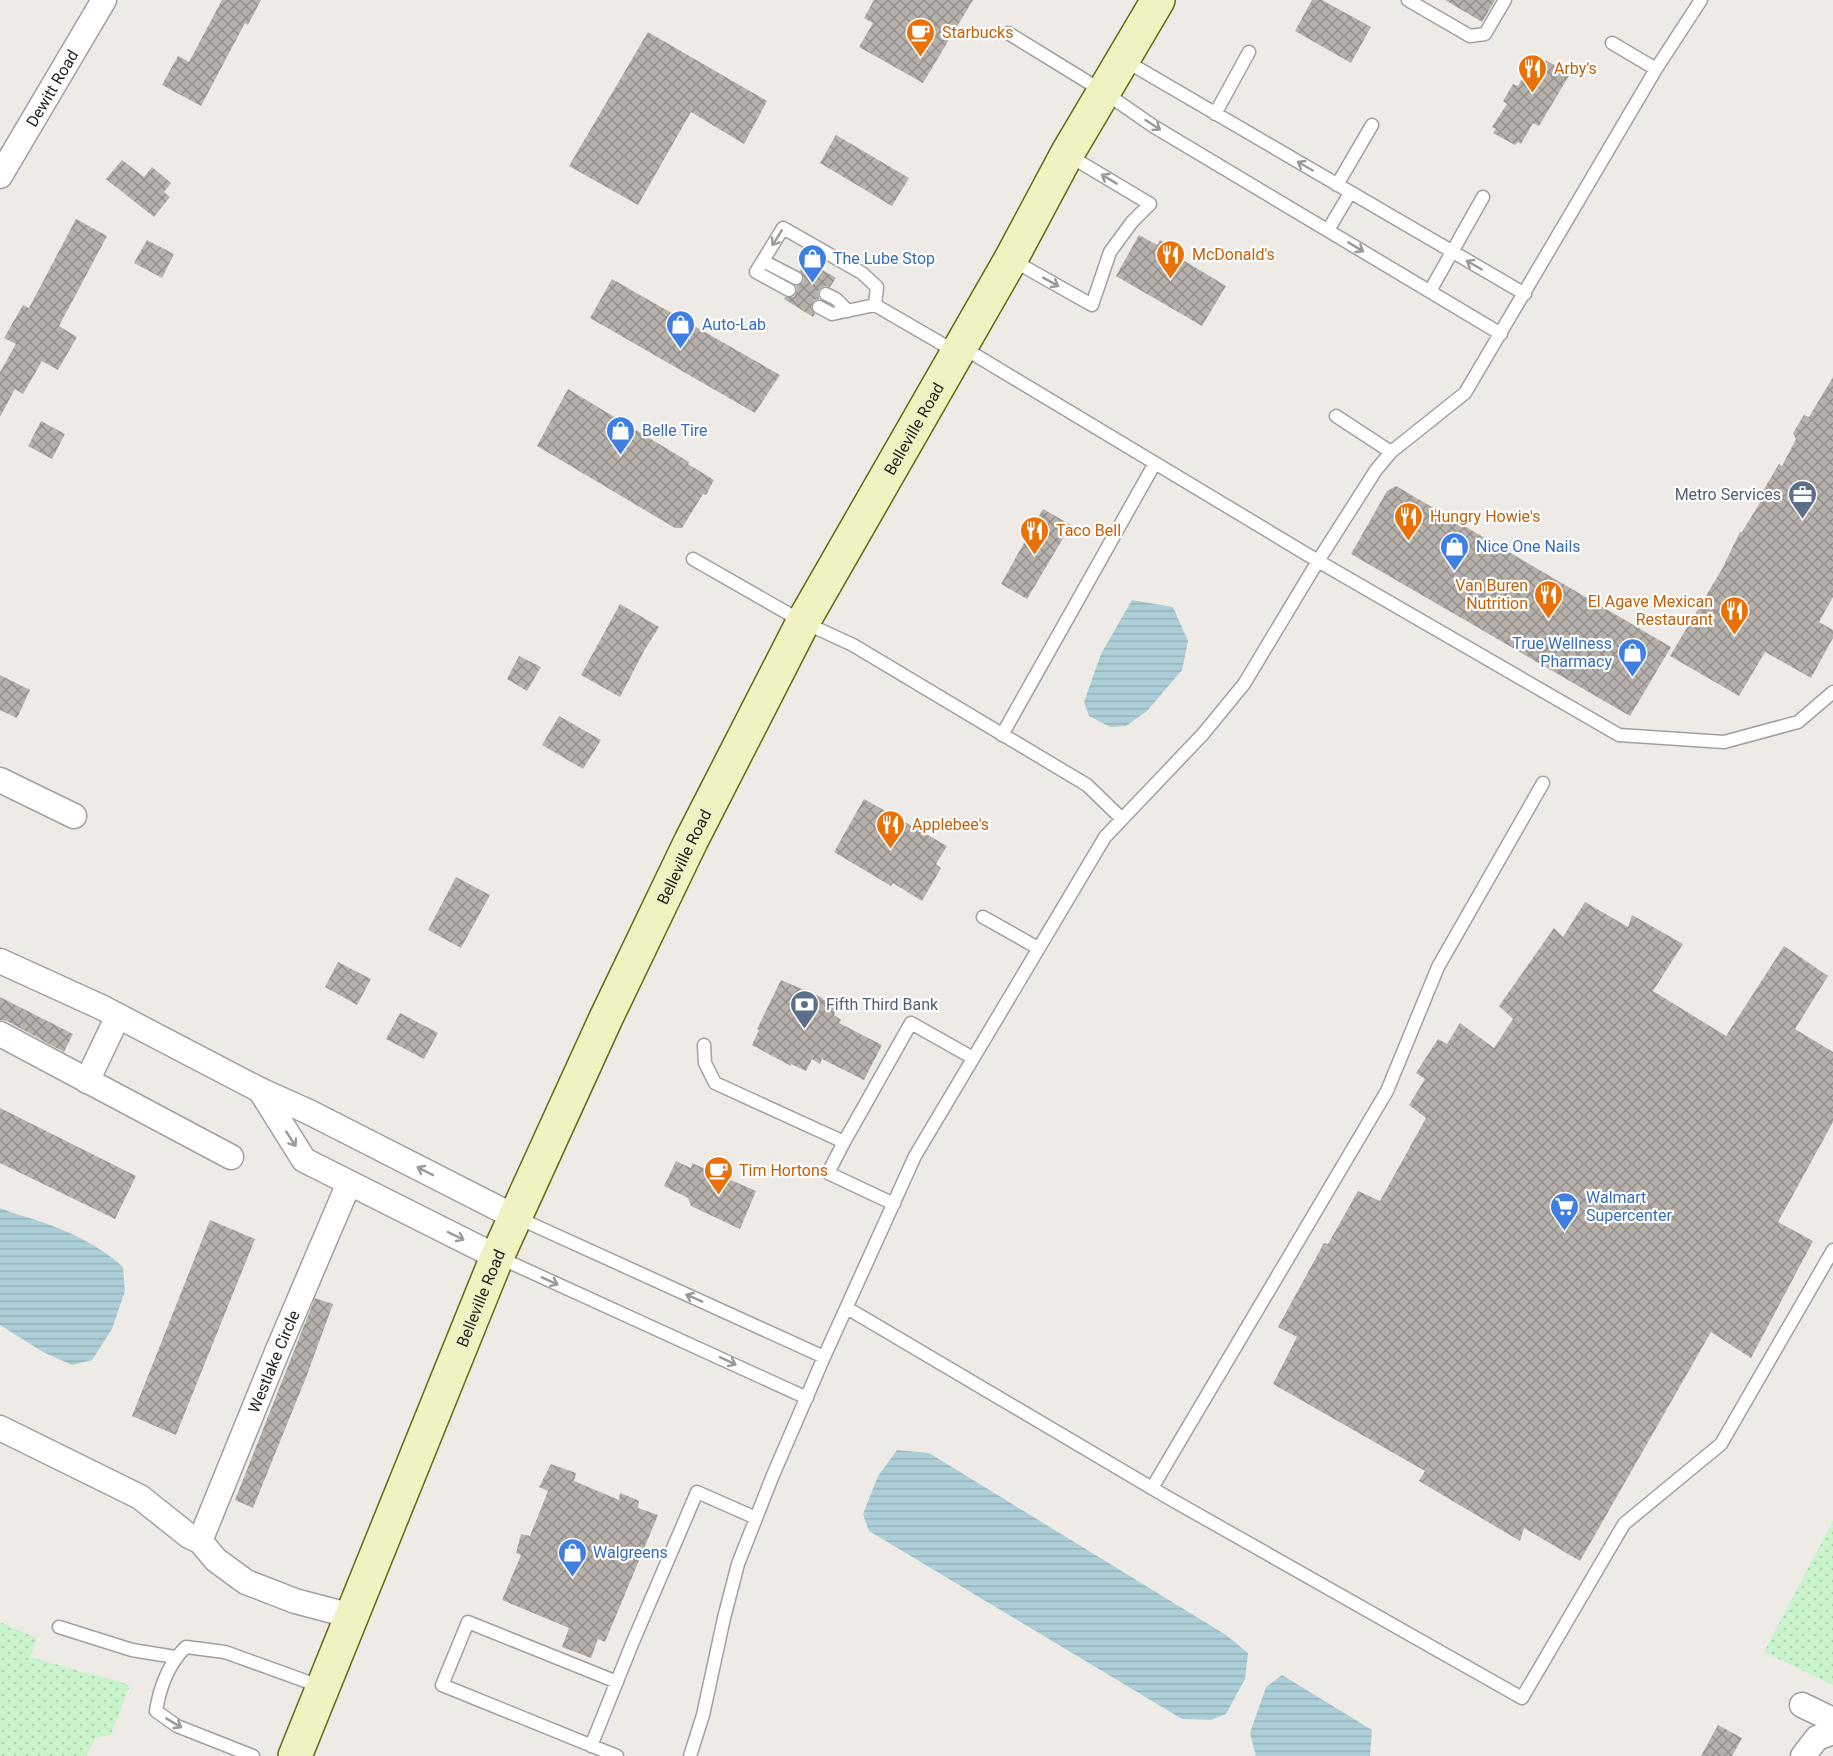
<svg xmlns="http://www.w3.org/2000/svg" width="1833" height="1756" viewBox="0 0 1833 1756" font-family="Roboto,sans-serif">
<defs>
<pattern id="park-dots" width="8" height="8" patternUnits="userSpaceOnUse" patternTransform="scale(1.5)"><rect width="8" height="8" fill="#c9f3cb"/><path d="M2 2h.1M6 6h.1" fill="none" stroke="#acd0ae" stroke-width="1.8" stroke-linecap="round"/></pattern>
<pattern id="water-rules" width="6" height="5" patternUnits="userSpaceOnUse" patternTransform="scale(1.5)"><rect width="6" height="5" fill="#accfd7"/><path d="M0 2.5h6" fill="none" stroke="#94b1b8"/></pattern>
<pattern id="building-cross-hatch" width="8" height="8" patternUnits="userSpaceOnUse" patternTransform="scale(1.5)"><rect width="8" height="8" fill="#b7b1ac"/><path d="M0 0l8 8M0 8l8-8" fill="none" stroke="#948f8b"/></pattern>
</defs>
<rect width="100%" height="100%" fill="#eeebe6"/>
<path fill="url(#park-dots)" d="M1833 1521V1685L1764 1652Z
M0 1622 37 1638 30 1657 130 1685 111 1735 95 1738 86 1756H0Z"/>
<path fill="url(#water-rules)" d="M1132 600 1173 607 1188 641 1182 670 1147 711 1126 726 1110 727 1089 716 1084 702 1101 654Z
M0 1208C12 1213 24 1216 36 1220 67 1230 99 1245 123 1267L125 1291 112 1329 92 1360 72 1365 43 1352 0 1325Z
M897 1450 929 1453 1226 1635 1248 1653 1245 1679 1226 1714 1211 1720 1182 1719 869 1531 863 1514 878 1476Z
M1282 1675 1372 1730 1370 1756H1256L1250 1733 1266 1687Z"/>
<path fill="url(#building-cross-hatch)" d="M222 0H261L248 25 245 23 201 106 162 85 178 56 189 62Z
M874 0H973L923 83 859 47 873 23 864 18Z
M1312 0H1322L1371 27 1351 63 1295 31Z
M1445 0H1495L1482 22Z
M648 32 767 101 744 144 691 112 638 205 569 166Z
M1536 55 1570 74 1539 126 1533 123 1521 144 1518 142 1515 145 1493 133 1496 129 1492 127 1507 104 1503 101 1513 84 1518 86Z
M836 135 909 178 892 206 820 163Z
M122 160 144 177 152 167 171 183 164 192 170 197 154 217 106 179Z
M76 219 107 236 59 326 77 337 58 370 42 361 23 394 15 389 0 417V372L16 344 4 338 23 305 29 308Z
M1139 235 1157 245 1160 240 1181 253 1178 257 1226 286 1202 326 1116 276Z
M147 240 174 254 162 278 134 263Z
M806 260 836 278 830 287 825 286 819 290 818 294 819 299 814 300 811 307 815 314 813 317 784 299 785 297H794L797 290 796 286 803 282 804 277 800 271Z
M612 279 780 375 755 413 590 318Z
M1833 377V597L1819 622 1833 630V638L1811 678 1765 652 1739 696 1670 656 1722 569 1740 532H1742L1761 501 1758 499 1779 464 1782 466 1796 439 1793 433 1804 415 1809 417Z
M568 389 689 462 688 464 714 480 706 495 703 494 682 528H675L537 446Z
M41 421 65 434 52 459 28 446Z
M1396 486 1671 647 1630 716 1351 554 1387 491Z
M1043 509 1071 525 1027 599 1001 584Z
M620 604 659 627 644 651 620 697 581 675Z
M519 656 541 667 527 691 507 679Z
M0 675 30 690 17 718 0 710Z
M559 716 601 740 583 769 542 745Z
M864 799 947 846 936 864 941 868 922 901 893 883 891 886 834 852Z
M456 877 490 895 461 948 428 930Z
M1585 902 1628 927 1632 915 1683 944 1653 991 1726 1036 1784 946 1828 976 1795 1029 1833 1052V1122L1778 1222 1813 1241 1751 1358 1711 1332 1580 1561 1524 1528 1520 1541 1419 1481 1425 1471 1273 1384 1297 1337 1278 1327 1324 1243 1328 1244 1358 1191 1380 1201 1426 1118 1409 1105 1425 1079 1416 1073 1438 1039 1447 1044 1460 1023 1494 1048 1513 1019 1499 1006 1554 928 1563 937Z
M338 962 371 979 357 1005 325 987Z
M781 980 823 998 822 999 837 1006 834 1015 841 1020 839 1023 882 1045 864 1080 822 1059 820 1064 812 1059 806 1071 791 1064V1066L752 1045 759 1030 757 1029Z
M0 997 73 1034 64 1052 7 1021 0 1020Z
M400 1013 438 1033 424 1059 386 1039Z
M0 1108 136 1176 115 1219 0 1163Z
M676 1161 691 1168 692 1163 756 1191 740 1229 691 1206 688 1198 664 1186Z
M210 1220 255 1239 176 1435 132 1416Z
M315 1298 333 1304 307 1375 253 1508 235 1500Z
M551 1464 576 1473 574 1481 619 1500 620 1493 630 1497 639 1501 638 1508 658 1515 605 1642 598 1639 591 1658 562 1647 569 1628 502 1600 521 1555 516 1553 521 1534 530 1536 548 1491 539 1487Z
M1718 1725 1742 1738 1732 1756H1701Z"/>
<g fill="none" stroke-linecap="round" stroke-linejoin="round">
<defs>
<path id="service" d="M1408 0 1470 36 1485 34 1505 0
M1008 33 1104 92 1153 126 1501 334
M1612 43 1656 69
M1124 60 1525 294
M1215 114 1249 52
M1337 185 1372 125
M1328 230 1350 193
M1012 260 1092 305 1110 252 1132 222 1150 204 1068 155
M763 261 796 278
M789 290 756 272 783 228 862 273 877 287 875 305 832 314 819 307
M1430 291 1483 197
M826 294 836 299 848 311
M875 305 956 352
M962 347 1318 561 1619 735 1724 742 1798 722 1833 692
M1336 416 1391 452
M693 559 803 622 853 645 1087 785 1122 819
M1002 735 1155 463
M983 917 1038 948
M704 1045 705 1063 715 1083 844 1142
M894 1204 828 1173 844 1142 911 1023 973 1058
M516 1217 824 1357
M498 1257 807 1398
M847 1308 1167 1497 1522 1698 1624 1524 1721 1444 1833 1250
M1152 1488 1387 1091 1438 967 1543 783
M59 1627 132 1650 175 1657
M617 1682 468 1622 442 1685 617 1756
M591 1746 632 1644 697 1492 756 1518
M253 1756 177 1726 156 1711C160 1686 168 1664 186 1647L225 1652 322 1687
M690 1756 703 1715 724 1618 738 1564 773 1475 824 1357 915 1156 1105 837 1203 734 1244 684 1318 561 1376 470 1391 452 1465 393 1656 69 1701 0"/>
<g id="minor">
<path id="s1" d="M0 176 104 0"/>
<path d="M0 780 74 816"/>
<path d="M0 961 101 1007 260 1090 309 1112 515 1217"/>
<path d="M0 1034 231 1157"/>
<path d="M87 1081 118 1016"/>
<path d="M260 1090 304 1160 497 1257"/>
<path d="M0 1428 140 1497 189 1536 200 1541 216 1560 246 1582 295 1601 352 1616"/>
<path id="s2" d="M200 1541 277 1352 349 1183"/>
<path d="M1802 1705 1833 1720"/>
<path d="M1803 1756 1817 1738 1833 1732"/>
</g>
<g id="secondary">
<path id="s3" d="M295 1756 497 1257 606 1018 691 841 803 622 1011 259 1067 154 1158 0"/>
</g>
</defs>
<use href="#service" stroke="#a0a0a0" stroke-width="15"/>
<use href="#minor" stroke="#a0a0a0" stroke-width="27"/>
<use href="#secondary" stroke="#636a12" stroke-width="36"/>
<use href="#service" stroke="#fff" stroke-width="12"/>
<use href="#minor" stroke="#fff" stroke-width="24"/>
<use href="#secondary" stroke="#f1f2c1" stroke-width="33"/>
</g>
<defs><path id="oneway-shaft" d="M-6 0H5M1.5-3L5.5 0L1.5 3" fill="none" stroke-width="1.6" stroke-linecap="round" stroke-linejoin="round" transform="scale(1.5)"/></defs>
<g stroke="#9a9a9a">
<use href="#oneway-shaft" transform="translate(1153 125) rotate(33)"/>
<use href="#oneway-shaft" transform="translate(1305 166) rotate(-150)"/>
<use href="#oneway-shaft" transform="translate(1109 179) rotate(-149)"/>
<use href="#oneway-shaft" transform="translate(777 238) rotate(122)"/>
<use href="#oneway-shaft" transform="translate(1356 247) rotate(31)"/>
<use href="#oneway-shaft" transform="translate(1474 265) rotate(-150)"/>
<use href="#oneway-shaft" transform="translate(1051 282) rotate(29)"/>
<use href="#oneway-shaft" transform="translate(291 1139) rotate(57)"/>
<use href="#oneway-shaft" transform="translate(425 1171) rotate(-153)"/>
<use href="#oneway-shaft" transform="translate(456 1236) rotate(26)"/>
<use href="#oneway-shaft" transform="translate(550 1281) rotate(24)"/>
<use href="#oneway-shaft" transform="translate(694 1298) rotate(-156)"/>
<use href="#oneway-shaft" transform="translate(728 1361) rotate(25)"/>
<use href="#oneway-shaft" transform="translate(174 1723) rotate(31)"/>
</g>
<defs>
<symbol id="cafe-pin" viewBox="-11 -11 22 30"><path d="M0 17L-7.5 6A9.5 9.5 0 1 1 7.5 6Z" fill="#e8710a" stroke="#fff"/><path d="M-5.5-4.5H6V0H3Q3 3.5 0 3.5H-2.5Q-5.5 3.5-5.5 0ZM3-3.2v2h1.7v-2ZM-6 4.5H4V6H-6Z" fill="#fff"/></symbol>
<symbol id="restaurant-pin" viewBox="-11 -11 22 30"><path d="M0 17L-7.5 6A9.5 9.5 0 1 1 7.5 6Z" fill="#e8710a" stroke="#fff"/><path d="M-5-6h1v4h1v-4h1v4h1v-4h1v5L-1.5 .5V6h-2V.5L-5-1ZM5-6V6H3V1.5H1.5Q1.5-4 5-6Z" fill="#fff"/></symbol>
<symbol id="shop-pin" viewBox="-11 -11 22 30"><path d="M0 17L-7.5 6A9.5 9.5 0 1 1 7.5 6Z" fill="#3f7fe0" stroke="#fff"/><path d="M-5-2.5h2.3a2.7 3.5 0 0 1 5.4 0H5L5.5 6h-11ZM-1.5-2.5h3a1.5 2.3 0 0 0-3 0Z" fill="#fff"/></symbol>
<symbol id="office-pin" viewBox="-11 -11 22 30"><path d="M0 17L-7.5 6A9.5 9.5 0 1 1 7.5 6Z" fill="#5c6f8a" stroke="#fff"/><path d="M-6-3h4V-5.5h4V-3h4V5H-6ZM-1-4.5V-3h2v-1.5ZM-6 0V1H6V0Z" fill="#fff"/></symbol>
<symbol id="bank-pin" viewBox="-11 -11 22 30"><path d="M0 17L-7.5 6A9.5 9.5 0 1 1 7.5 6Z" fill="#5c6f8a" stroke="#fff"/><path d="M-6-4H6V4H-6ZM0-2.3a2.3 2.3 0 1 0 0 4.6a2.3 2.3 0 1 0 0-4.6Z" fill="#fff"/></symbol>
<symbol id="supermarket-pin" viewBox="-11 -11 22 30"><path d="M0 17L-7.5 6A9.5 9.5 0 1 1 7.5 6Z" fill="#3f7fe0" stroke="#fff"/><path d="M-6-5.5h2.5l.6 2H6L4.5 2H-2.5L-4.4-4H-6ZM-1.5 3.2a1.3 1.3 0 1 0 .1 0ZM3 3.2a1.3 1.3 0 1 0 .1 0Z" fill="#fff"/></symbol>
</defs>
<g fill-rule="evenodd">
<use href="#cafe-pin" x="904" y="16" width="33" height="45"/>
<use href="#restaurant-pin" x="1516" y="52" width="33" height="45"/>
<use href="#restaurant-pin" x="1154" y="238" width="33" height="45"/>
<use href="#shop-pin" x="796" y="242" width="33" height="45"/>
<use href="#shop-pin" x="664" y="308" width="33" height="45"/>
<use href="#shop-pin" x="604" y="414" width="33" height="45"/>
<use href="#office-pin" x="1786" y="478" width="33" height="45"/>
<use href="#restaurant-pin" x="1392" y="500" width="33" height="45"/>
<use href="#restaurant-pin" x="1018" y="514" width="33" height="45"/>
<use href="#shop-pin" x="1438" y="530" width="33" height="45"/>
<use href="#restaurant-pin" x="1532" y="578" width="33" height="45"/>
<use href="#restaurant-pin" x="1718" y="594" width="33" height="45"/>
<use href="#shop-pin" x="1616" y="636" width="33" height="45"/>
<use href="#restaurant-pin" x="874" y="808" width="33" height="45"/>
<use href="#bank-pin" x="788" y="988" width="33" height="45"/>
<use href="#cafe-pin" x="702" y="1154" width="33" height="45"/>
<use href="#supermarket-pin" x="1548" y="1190" width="33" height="45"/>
<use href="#shop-pin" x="556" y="1536" width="33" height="45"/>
</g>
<g text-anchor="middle" stroke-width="4.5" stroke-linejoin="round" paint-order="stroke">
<g font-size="16" fill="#c56008" stroke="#fff" text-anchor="start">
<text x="942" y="38">Starbucks</text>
<text x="1554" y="74">Arby's</text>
<text x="1192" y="260">McDonald's</text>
<text x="1430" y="522">Hungry Howie's</text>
<text x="1056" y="536">Taco Bell</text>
<text x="1528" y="591" text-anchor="end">Van Buren<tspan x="1528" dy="18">Nutrition</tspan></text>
<text x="1713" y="607" text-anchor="end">El Agave Mexican<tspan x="1713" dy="18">Restaurant</tspan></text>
<text x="912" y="830">Applebee's</text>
<text x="739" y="1176">Tim Hortons</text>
</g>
<g font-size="16" fill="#1f1f1f" stroke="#fff">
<text dy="6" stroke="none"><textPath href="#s1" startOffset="102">Dewitt Road</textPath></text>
<text dy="6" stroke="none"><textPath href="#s3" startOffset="1466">Belleville Road</textPath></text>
<text dy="6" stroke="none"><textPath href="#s3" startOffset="980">Belleville Road</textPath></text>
<text dy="6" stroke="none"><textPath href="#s3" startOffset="494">Belleville Road</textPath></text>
<text dy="6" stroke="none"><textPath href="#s2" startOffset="194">Westlake Circle</textPath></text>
</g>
<g font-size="16" fill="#366cbe" stroke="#fff" text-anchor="start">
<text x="833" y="264">The Lube Stop</text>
<text x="702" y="330">Auto-Lab</text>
<text x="642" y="436">Belle Tire</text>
<text x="1476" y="552">Nice One Nails</text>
<text x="1612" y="649" text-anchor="end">True Wellness<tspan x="1612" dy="18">Pharmacy</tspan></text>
<text x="1586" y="1203">Walmart<tspan x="1586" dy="18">Supercenter</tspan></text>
<text x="593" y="1558">Walgreens</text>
</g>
<g font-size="16" fill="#4e5e75" stroke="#fff" text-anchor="end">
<text x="1781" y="500">Metro Services</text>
<text x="826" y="1010" text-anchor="start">Fifth Third Bank</text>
</g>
</g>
</svg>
